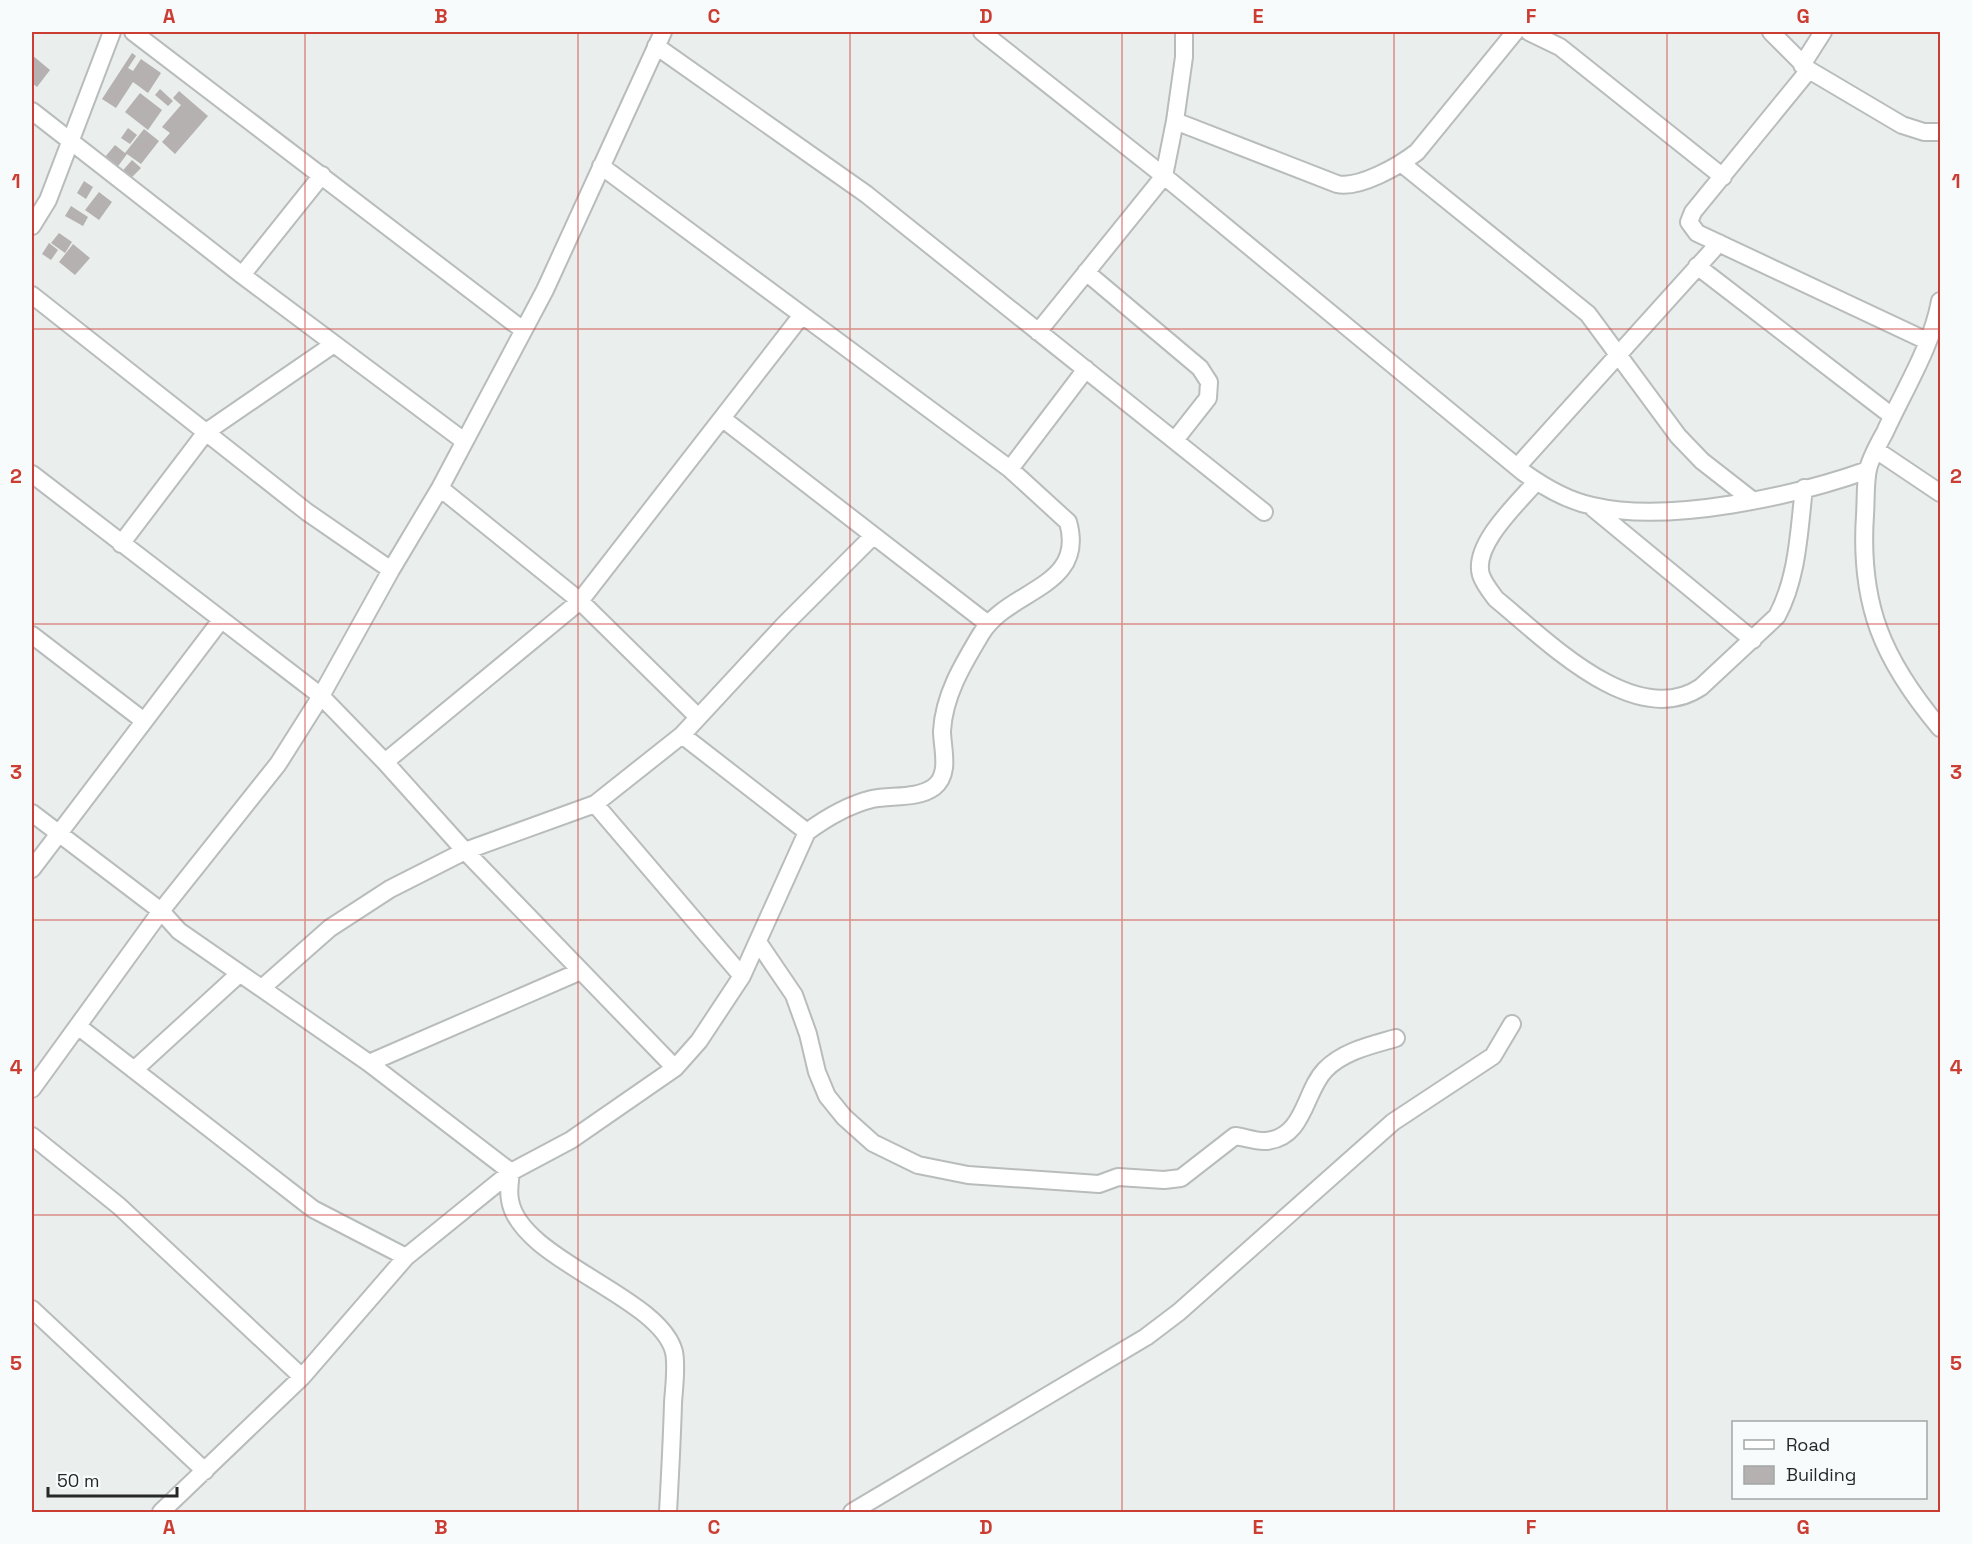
<svg xmlns="http://www.w3.org/2000/svg" width="1972" height="1544" viewBox="0 0 1972 1544" font-family="'Space Grotesk',sans-serif">
<rect width="100%" height="100%" fill="#eaeeed"/>
<path fill="#b5b1b1" d="M132 53 136 56 128 68 133 71 141 59 161 73 148 93 133 82 116 108 102 99Z
M32 55 50 70 37 87 32 83Z
M160 89 173 101 168 106 155 95Z
M179 91 208 116 175 154 162 142 170 133 162 127 181 105 173 98Z
M140 93 162 110 148 130 125 112Z
M128 128 137 135 130 144 121 138Z
M144 129 159 141 141 164 127 154 113 173 100 163 115 145 125 153Z
M132 160 141 168 126 183 118 176Z
M84 181 93 187 86 199 77 193Z
M99 192 112 202 99 220 85 210Z
M71 206 88 217 83 226 65 216Z
M59 233 72 242 65 253 51 243Z
M49 243 58 250 51 260 42 254Z
M73 244 90 258 75 275 59 262Z"/>
<g fill="none" stroke-linecap="round" stroke-linejoin="round">
<defs>
<path id="minor" d="M133 32 523 330
M982 32 1164 176 1523 472C1544 487 1567 501 1593 506 1669 524 1795 496 1868 470
M1529 32 1560 47 1723 177
M1771 32 1809 70 1902 125 1924 132H1940
M656 46 866 194 1264 512
M1802 65 1823 32
M1809 70 1693 212 1689 222 1697 233 1927 341
M32 111 242 275 464 441
M1175 121 1337 184C1359 189 1399 166 1417 152L1515 32
M1401 163 1588 314 1678 436 1702 461 1752 500
M32 226 48 200 112 32
M1697 266 1892 416
M1086 272 1200 368 1209 382 1208 398 1175 440
M242 275 322 175
M32 295 307 512 391 570
M1940 301C1932 346 1904 390 1885 432 1879 443 1871 457 1868 469 1865 484 1866 501 1865 515 1859 605 1883 660 1940 728
M1038 332 1164 176 1175 121 1184 57V32
M723 419 988 624
M1876 450 1940 493
M1517 467 1719 243
M1010 469 1086 369
M32 474 321 696 385 762 465 851 675 1068
M1536 482C1518 503 1472 545 1481 575 1484 584 1490 591 1496 599 1544 638 1635 732 1701 687L1777 616C1798 577 1799 530 1804 488
M440 488 580 601 698 717
M1593 508 1753 640
M121 544 206 432 334 344
M32 635 144 721
M682 735 807 832
M385 762 580 601 802 315
M595 804 742 976
M32 813 161 911 179 931 369 1063 511 1172
M32 869 221 620
M758 942 794 995 808 1034 817 1072 827 1096 844 1117 873 1143 918 1165 968 1175 1099 1184 1118 1177 1164 1180 1181 1178 1235 1136C1244 1137 1257 1142 1266 1141 1305 1137 1304 1092 1325 1070 1343 1051 1372 1045 1396 1038
M262 988 330 928 390 889 465 851 595 804 682 735 784 625 873 536
M79 1027 313 1209 406 1257
M369 1063 581 971
M134 1070 239 974
M32 1089 161 911 278 764 321 696 391 570 440 488 545 290 663 32
M32 1136 119 1206 302 1377
M511 1172C510 1181 508 1191 510 1200 519 1260 660 1296 674 1352 677 1367 674 1387 673 1403 672 1439 670 1476 668 1512
M32 1309 205 1471
M161 1512 302 1377 406 1257 511 1172 571 1140 675 1068 699 1041 742 976 807 832C826 818 848 805 872 799 891 795 918 799 934 787 951 774 942 748 942 731 944 695 963 664 981 634 1008 589 1087 588 1068 522L1010 469 601 166
M852 1512 1146 1337 1179 1312 1393 1122 1493 1056 1512 1024"/>
</defs>
<use href="#minor" stroke="#b8bcbc" stroke-width="20"/>
<use href="#minor" stroke="#fff" stroke-width="16"/>
</g>
<path fill="none" stroke="#cb3d33" stroke-width="1.5" stroke-opacity="0.55" d="M305 32V1512M578 32V1512M850 32V1512M1122 32V1512M1394 32V1512M1667 32V1512M32 329H1940M32 624H1940M32 920H1940M32 1215H1940"/>
<rect width="1972" height="1544" fill="none" stroke="#f7fbfb" stroke-width="66"/>
<rect x="1732" y="1421" width="195" height="78" fill="#f7fbfb" stroke="#a3a6a6" stroke-width="1.5"/>
<rect x="1744" y="1440" width="30" height="9" fill="#ffffff" stroke="#a3a6a6" stroke-width="1.5"/>
<text x="1786" y="1451" font-size="18" fill="#262727">Road</text>
<rect x="1744" y="1466" width="30" height="18" fill="#b5b1b1" stroke="#a3a6a6" stroke-width="1.5"/>
<text x="1786" y="1481" font-size="18" fill="#262727">Building</text>
<path d="M48 1487v9h129v-9" fill="none" stroke="#262727" stroke-width="3"/>
<text x="57" y="1487" font-size="18" fill="#262727" stroke="#f7fbfb" stroke-width="4.5" paint-order="stroke">50 m</text>
<rect x="33" y="33" width="1906" height="1478" fill="none" stroke="#cb3d33" stroke-width="2"/>
<g font-size="20" text-anchor="middle" font-weight="bold" fill="#cb3d33">
<text x="169" y="23">A</text>
<text x="441" y="23">B</text>
<text x="714" y="23">C</text>
<text x="986" y="23">D</text>
<text x="1258" y="23">E</text>
<text x="1531" y="23">F</text>
<text x="1803" y="23">G</text>
<text x="16" y="188">1</text>
<text x="1956" y="188">1</text>
<text x="16" y="483">2</text>
<text x="1956" y="483">2</text>
<text x="16" y="779">3</text>
<text x="1956" y="779">3</text>
<text x="16" y="1074">4</text>
<text x="1956" y="1074">4</text>
<text x="16" y="1370">5</text>
<text x="1956" y="1370">5</text>
<text x="169" y="1534">A</text>
<text x="441" y="1534">B</text>
<text x="714" y="1534">C</text>
<text x="986" y="1534">D</text>
<text x="1258" y="1534">E</text>
<text x="1531" y="1534">F</text>
<text x="1803" y="1534">G</text>
</g>
</svg>
